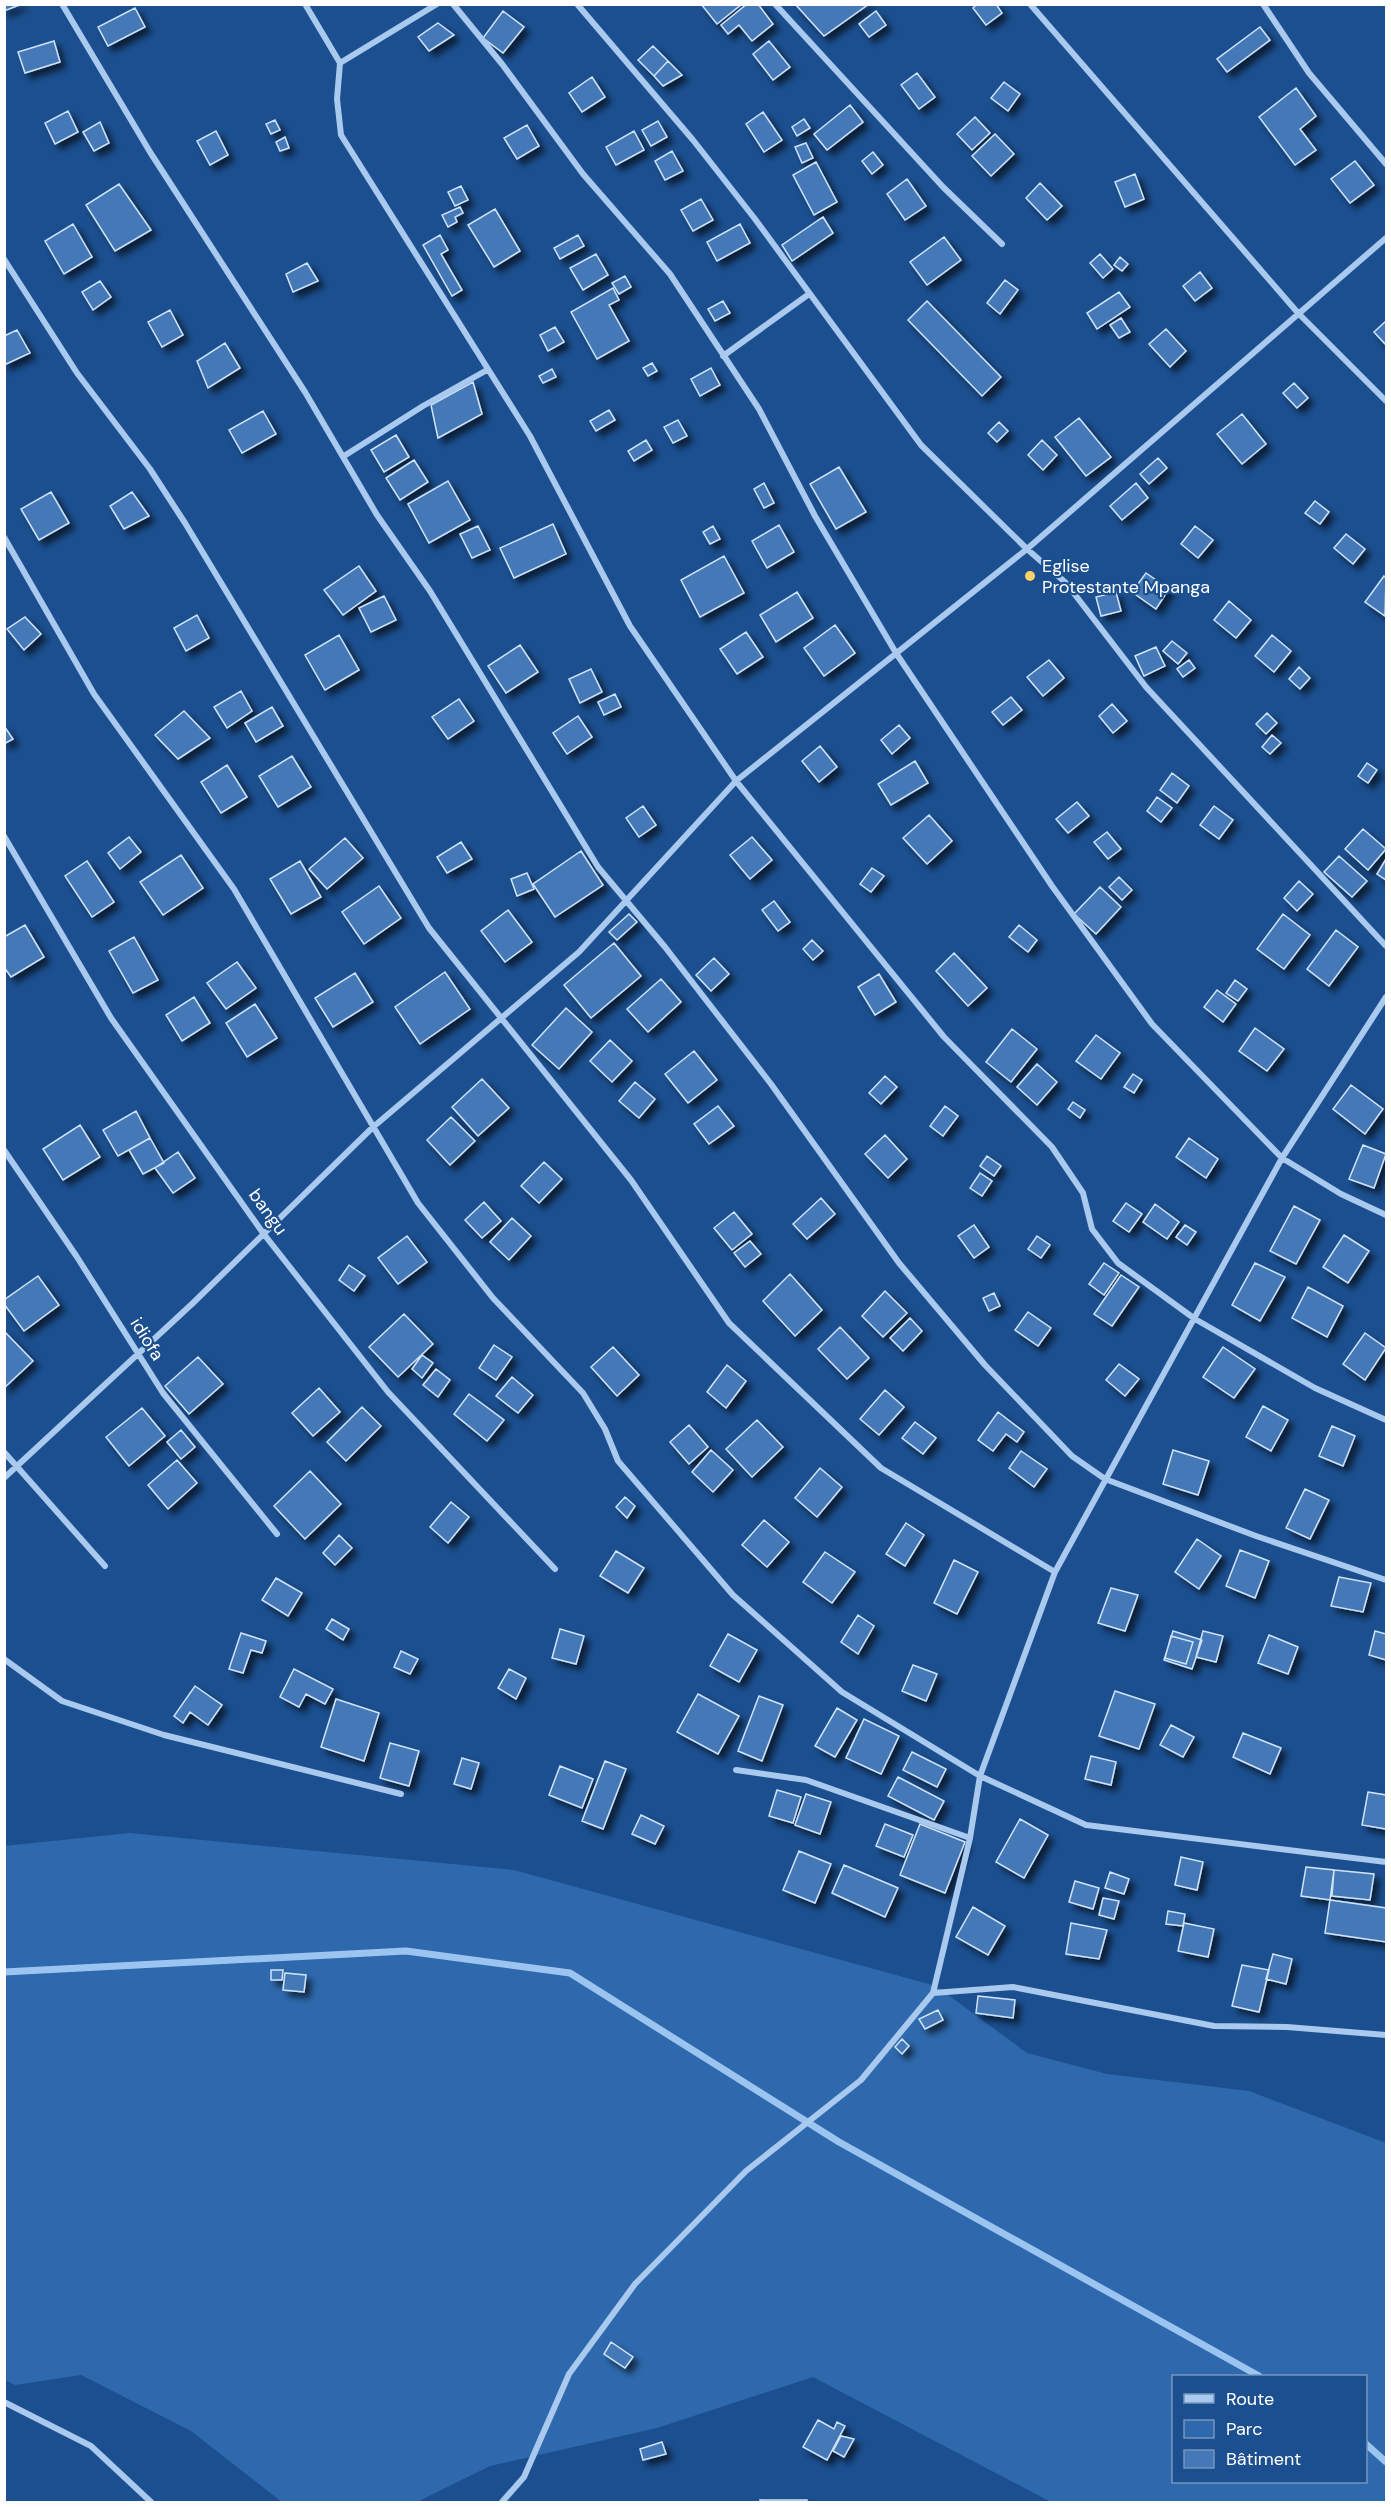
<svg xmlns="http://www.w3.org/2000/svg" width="1391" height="2507" viewBox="0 0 1391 2507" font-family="'DM Sans',sans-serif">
<defs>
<filter id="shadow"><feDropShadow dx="5.5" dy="5.5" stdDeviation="3" flood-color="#0009"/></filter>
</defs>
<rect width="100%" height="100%" fill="#1b4f8f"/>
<path fill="#2e69ad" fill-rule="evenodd" d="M130 1833 514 1870 936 1986 1027 2053 1107 2074 1249 2091 1386 2143V2502H1051L813 2377 657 2428 490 2466 417 2502H282L191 2431 81 2375 15 2385 5 2380 4 1846ZM1174 2376H1366V2482H1174Z"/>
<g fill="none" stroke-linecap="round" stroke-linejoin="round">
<path stroke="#9cc4f0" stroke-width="7" d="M4 1972 406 1951 570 1973 839 2142 1259 2376
M1366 2444 1386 2462"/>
</g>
<path fill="#4478b7" stroke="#cfe3fa" stroke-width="1.5" filter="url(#shadow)" d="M4 4H22L4 11Z
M701 4H742L717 24Z
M747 4H758L773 24 752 41 739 25 728 34 721 25Z
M795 4H869L824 36Z
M977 4H996L1002 13 986 25 973 8Z
M135 8 145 27 108 46 98 27Z
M503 11 524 27 503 53 483 38Z
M876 11 886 25 869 37 859 24Z
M438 23 454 35 429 51 418 37Z
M1260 27 1270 40 1227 72 1217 59Z
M54 41 60 62 25 73 18 52Z
M769 41 790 67 773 80 753 54Z
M653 46 668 61 654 76 638 60Z
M668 61 682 75 663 86 654 76Z
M917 73 935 97 919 109 901 85Z
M592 77 605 97 582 112 569 93Z
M1004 82 1020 94 1008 111 991 98Z
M1296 88 1316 116 1300 129 1316 150 1295 165 1259 117Z
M850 105 863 122 827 150 814 134Z
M68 111 78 132 55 144 45 123Z
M763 112 782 140 764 152 746 124Z
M975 117 990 133 972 150 957 134Z
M804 119 810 128 797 136 792 127Z
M275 120 280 130 271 134 266 124Z
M658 121 667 137 651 146 642 130Z
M100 122 109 143 94 151 83 132Z
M527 125 539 146 517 159 504 138Z
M216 131 228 155 210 165 197 141Z
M634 131 644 150 616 165 606 147Z
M995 134 1014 154 991 176 972 156Z
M285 137 289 148 280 151 276 142Z
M806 143 813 158 802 163 795 147Z
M672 151 683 171 665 180 655 161Z
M873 152 883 165 872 174 862 161Z
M1355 161 1374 185 1350 203 1331 179Z
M816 162 837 202 814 215 793 175Z
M1135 174 1144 199 1125 207 1115 182Z
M907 179 926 206 905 220 887 194Z
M1040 183 1062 206 1047 220 1026 198Z
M119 184 151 230 115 251 86 205Z
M461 186 468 200 455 206 448 192Z
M701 199 713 220 693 231 681 210Z
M460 207 463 213 455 217 457 222 448 227 442 215Z
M495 209 520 251 494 267 468 225Z
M823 217 833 233 792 261 782 245Z
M73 224 92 257 64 274 45 241Z
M740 224 750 243 717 261 707 242Z
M440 235 448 250 441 254 462 290 452 296 423 245Z
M578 235 584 246 560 259 554 248Z
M944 237 961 260 927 285 910 262Z
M596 254 608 275 583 290 570 268Z
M1100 254 1113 269 1103 278 1090 263Z
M1120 257 1128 264 1122 271 1114 265Z
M307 263 318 281 293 292 286 274Z
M1200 272 1212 288 1195 301 1183 286Z
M625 276 631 287 619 294 612 283Z
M1005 280 1018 290 1000 314 987 303Z
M100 281 111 297 93 310 82 292Z
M613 288 619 300 609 305 629 341 597 359 571 312Z
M1119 292 1130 307 1097 329 1087 313Z
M723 301 730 313 715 321 708 309Z
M927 301 1001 377 982 396 908 320Z
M170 310 183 335 162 347 148 322Z
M1121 318 1130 332 1119 338 1110 325Z
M1386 321V345L1374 332Z
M555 327 564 342 548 351 540 335Z
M1166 329 1186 351 1170 367 1149 344Z
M17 330 30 353 4 365V336Z
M225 343 240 368 208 388 197 361Z
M652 363 657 371 648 376 643 368Z
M711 368 720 385 700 396 691 379Z
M552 369 556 377 543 383 539 376Z
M473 382 482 414 438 438 431 405Z
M1294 383 1308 398 1297 408 1283 393Z
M609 410 615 420 596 431 590 421Z
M263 411 276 434 242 453 229 430Z
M1242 414 1266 444 1242 464 1217 434Z
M1079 418 1111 457 1086 476 1055 437Z
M678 420 687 436 673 443 664 427Z
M999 422 1008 431 997 442 988 433Z
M396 435 409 457 384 472 371 450Z
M646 440 652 450 634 461 628 451Z
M1042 440 1057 455 1043 470 1028 455Z
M1158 458 1167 468 1149 484 1140 474Z
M414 460 428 482 400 500 386 478Z
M839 467 866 512 836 529 810 484Z
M448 481 470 520 429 543 408 504Z
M764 483 774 503 764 508 754 489Z
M1136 483 1148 498 1122 520 1110 506Z
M51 492 69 523 39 540 21 509Z
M132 492 149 516 124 529 110 506Z
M1315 501 1329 512 1320 524 1305 513Z
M553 524 566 554 514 578 500 548Z
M779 525 794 552 767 568 752 541Z
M478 526 490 550 472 558 460 534Z
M713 526 720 539 710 544 703 532Z
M1195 526 1213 540 1198 558 1181 544Z
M1346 534 1365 549 1353 564 1334 548Z
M724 556 744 593 700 617 681 580Z
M359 566 376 591 343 615 324 590Z
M1146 573 1169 589 1156 609 1132 592Z
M1384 576 1386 578 1385 616 1365 602Z
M797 592 813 618 776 642 760 615Z
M1116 592 1121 611 1101 616 1096 597Z
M384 596 396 620 371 632 359 608Z
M1229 601 1251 620 1236 638 1214 620Z
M197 615 209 638 186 651 174 628Z
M25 617 41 634 24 650 7 629Z
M835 625 855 653 824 676 804 648Z
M746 632 763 657 737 674 720 649Z
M339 635 359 670 325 690 305 655Z
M1272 635 1291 651 1274 672 1255 656Z
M1172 641 1187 653 1178 664 1163 651Z
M520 645 538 672 506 693 488 666Z
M1156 647 1165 666 1144 676 1135 656Z
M1049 660 1064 678 1043 696 1027 677Z
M1189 660 1195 668 1183 677 1177 669Z
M1299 667 1310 678 1300 689 1289 679Z
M591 669 602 692 580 703 569 679Z
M241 691 252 711 227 728 214 707Z
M615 694 621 707 604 715 598 702Z
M1011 697 1022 710 1003 725 992 712Z
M459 699 474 721 448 739 432 717Z
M1112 704 1127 721 1113 733 1099 716Z
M272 707 283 726 256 742 245 723Z
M184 711 210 738 178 759 155 735Z
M1267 713 1277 723 1266 734 1256 724Z
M578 716 592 737 567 754 553 733Z
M899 725 910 738 892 754 881 740Z
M4 726 13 739 4 744Z
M1272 735 1281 743 1270 754 1262 747Z
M820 746 837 767 819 782 802 761Z
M292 756 311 787 278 807 259 776Z
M915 761 928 783 891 805 878 784Z
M1367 763 1377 770 1368 783 1358 776Z
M227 765 247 797 221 813 201 782Z
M1172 773 1189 786 1177 803 1160 790Z
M1157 797 1172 808 1161 822 1147 811Z
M1077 802 1089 816 1068 833 1056 819Z
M643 806 656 825 639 837 626 818Z
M1214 806 1233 820 1219 839 1200 825Z
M929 815 952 841 927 864 903 838Z
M1363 829 1386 849 1368 870 1345 849Z
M1107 832 1121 849 1108 859 1094 842Z
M129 837 141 852 120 869 108 853Z
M752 837 772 860 750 879 730 855Z
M345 838 363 858 327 889 309 869Z
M461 842 472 859 447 873 437 857Z
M581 851 603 885 555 917 533 884Z
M181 855 203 888 163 915 140 882Z
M1339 856 1367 881 1352 897 1324 872Z
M1386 859V880L1377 874Z
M87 861 114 902 92 917 65 876Z
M300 861 321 897 291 914 270 879Z
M872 868 884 876 871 892 860 884Z
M527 873 534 889 517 896 511 879Z
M1119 877 1132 890 1122 900 1109 887Z
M1299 881 1313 894 1297 911 1284 898Z
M379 886 401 918 364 944 342 912Z
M1100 887 1121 907 1096 934 1074 914Z
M774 901 790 922 778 931 762 910Z
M508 910 532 942 505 962 481 931Z
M629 914 637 922 617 940 609 932Z
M1283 914 1310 935 1284 969 1257 949Z
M25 925 44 957 11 977 4 967V937Z
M1019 925 1037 940 1028 952 1009 937Z
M1336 930 1358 947 1329 986 1307 969Z
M134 937 158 980 133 993 109 951Z
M812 940 823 951 813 960 803 949Z
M614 943 641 976 591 1018 564 985Z
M954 953 987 988 968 1006 936 971Z
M714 958 729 974 711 991 696 975Z
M237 962 256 988 226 1009 207 983Z
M445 972 470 1009 420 1044 395 1007Z
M355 973 373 1002 333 1027 315 998Z
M879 974 896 1002 875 1015 858 987Z
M661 979 681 1002 648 1032 627 1009Z
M1235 980 1247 989 1238 1001 1226 993Z
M1217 990 1236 1004 1223 1022 1204 1007Z
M194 997 210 1023 182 1041 166 1015Z
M255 1004 277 1038 247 1057 226 1023Z
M566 1008 592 1032 559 1069 532 1045Z
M1255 1028 1284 1049 1267 1071 1239 1051Z
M1012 1029 1037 1049 1011 1082 986 1062Z
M1096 1035 1120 1053 1101 1079 1076 1061Z
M610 1040 632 1061 612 1082 590 1061Z
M694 1051 717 1080 688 1103 665 1074Z
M1037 1064 1057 1082 1037 1105 1017 1087Z
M1133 1074 1142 1080 1134 1093 1124 1087Z
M885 1076 897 1087 881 1104 869 1093Z
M482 1079 509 1108 478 1136 452 1107Z
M635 1082 655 1099 639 1118 619 1101Z
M1351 1085 1383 1109 1365 1134 1333 1109Z
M1073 1102 1085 1110 1080 1118 1068 1109Z
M718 1106 734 1126 709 1144 694 1124Z
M945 1106 958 1116 943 1136 930 1126Z
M136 1111 150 1138 118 1156 103 1130Z
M451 1117 475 1141 450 1165 427 1140Z
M80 1125 100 1157 63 1180 43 1149Z
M885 1135 907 1159 888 1178 865 1154Z
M150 1138 164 1163 143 1174 129 1150Z
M1189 1138 1218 1159 1206 1178 1176 1157Z
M1363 1145 1386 1154 1374 1188 1349 1179Z
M178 1152 195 1178 173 1193 155 1168Z
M987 1156 1001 1166 994 1176 980 1166Z
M544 1162 562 1179 539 1203 521 1186Z
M980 1173 992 1181 982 1196 970 1188Z
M821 1198 835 1214 807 1239 793 1224Z
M484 1202 501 1221 482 1238 465 1220Z
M1126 1203 1142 1214 1129 1232 1113 1221Z
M1155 1204 1179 1222 1167 1239 1143 1222Z
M1294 1206 1320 1220 1296 1264 1270 1251Z
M734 1212 752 1234 732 1250 714 1228Z
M512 1218 531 1236 509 1260 490 1242Z
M974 1225 989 1247 974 1258 958 1236Z
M1185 1225 1196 1232 1187 1245 1176 1237Z
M1344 1235 1369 1251 1348 1283 1323 1267Z
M407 1236 427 1262 398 1284 378 1258Z
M1037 1236 1050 1245 1041 1258 1028 1249Z
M750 1241 761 1254 745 1267 734 1253Z
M1104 1263 1119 1273 1104 1295 1089 1284Z
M1255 1263 1285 1277 1260 1321 1232 1305Z
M349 1265 365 1276 354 1291 339 1280Z
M790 1274 822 1310 795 1336 763 1301Z
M1121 1275 1139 1287 1112 1326 1094 1314Z
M38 1276 59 1305 24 1331 4 1304V1300Z
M1308 1287 1343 1306 1327 1337 1292 1318Z
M885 1291 907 1313 883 1337 862 1316Z
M994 1293 1000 1306 989 1311 983 1298Z
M1028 1312 1051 1328 1038 1346 1015 1330Z
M404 1314 433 1344 398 1377 369 1347Z
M910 1318 922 1331 903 1351 890 1338Z
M840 1327 869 1358 847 1379 818 1349Z
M4 1331 33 1361 4 1388Z
M1365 1333 1386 1348 1365 1380 1343 1364Z
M494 1345 512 1357 496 1380 479 1368Z
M613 1347 639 1375 617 1396 591 1367Z
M1223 1347 1255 1369 1234 1398 1203 1377Z
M422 1355 433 1363 422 1378 412 1369Z
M198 1357 223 1384 189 1414 165 1386Z
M1119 1364 1139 1379 1125 1396 1106 1380Z
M727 1365 746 1381 726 1408 707 1392Z
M436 1369 450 1380 438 1397 423 1385Z
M512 1377 533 1395 518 1413 496 1396Z
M319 1388 340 1412 313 1436 292 1413Z
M885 1390 904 1407 879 1435 860 1419Z
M469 1394 504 1420 487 1441 454 1414Z
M1263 1406 1288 1420 1271 1451 1246 1437Z
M362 1407 381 1426 346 1461 327 1442Z
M142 1408 165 1436 129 1466 106 1437Z
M998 1412 1024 1432 1017 1442 1006 1434 993 1451 978 1440Z
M757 1420 783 1447 752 1477 726 1449Z
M915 1422 936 1438 923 1454 902 1438Z
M689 1425 708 1447 689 1464 670 1442Z
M1332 1426 1355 1436 1343 1466 1319 1456Z
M181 1430 195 1447 181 1459 167 1442Z
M711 1450 733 1470 713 1492 692 1472Z
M1173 1450 1209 1461 1198 1495 1163 1484Z
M1021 1451 1047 1469 1034 1487 1009 1468Z
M177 1460 197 1483 168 1509 148 1485Z
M820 1468 842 1487 817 1517 795 1498Z
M310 1471 341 1504 305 1539 274 1506Z
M1305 1489 1329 1500 1310 1539 1286 1528Z
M625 1497 635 1506 627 1518 616 1507Z
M451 1502 469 1517 448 1543 430 1527Z
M764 1520 789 1542 767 1567 742 1545Z
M906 1523 924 1535 905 1566 886 1554Z
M339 1535 352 1548 335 1565 323 1553Z
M1197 1539 1221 1556 1199 1589 1175 1572Z
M1240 1550 1269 1561 1255 1598 1226 1586Z
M616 1551 644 1568 628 1593 600 1576Z
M825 1552 855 1572 832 1603 803 1582Z
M954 1560 978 1572 957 1614 934 1603Z
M1339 1577 1371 1583 1363 1612 1331 1606Z
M276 1578 302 1593 288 1616 262 1600Z
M1111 1588 1138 1595 1125 1631 1098 1623Z
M858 1615 874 1626 858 1654 841 1642Z
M332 1619 349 1629 343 1640 326 1629Z
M560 1629 584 1636 576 1664 552 1658Z
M1173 1631 1202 1640 1192 1669 1164 1660Z
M1203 1631 1223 1636 1216 1662 1196 1657Z
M1375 1631 1386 1634V1660L1369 1655Z
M241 1633 266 1641 262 1653 251 1650 243 1673 229 1669Z
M728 1634 757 1650 739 1682 710 1666Z
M1269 1635 1298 1647 1288 1674 1258 1663Z
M1171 1636 1193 1642 1186 1664 1165 1658Z
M401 1651 418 1659 410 1674 394 1667Z
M913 1665 937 1674 926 1701 902 1691Z
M294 1669 333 1689 325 1704 306 1694 299 1707 280 1697Z
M509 1669 526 1678 516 1699 498 1688Z
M195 1686 222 1705 208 1725 190 1712 183 1723 174 1716Z
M1115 1691 1155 1704 1139 1749 1099 1736Z
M698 1694 739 1716 718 1754 677 1732Z
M759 1696 783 1705 762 1761 738 1751Z
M336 1699 379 1713 364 1761 321 1747Z
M837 1708 857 1720 835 1757 815 1746Z
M864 1719 899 1736 881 1774 846 1758Z
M1171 1725 1194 1737 1183 1757 1160 1745Z
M1243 1733 1281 1748 1270 1774 1233 1757Z
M390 1743 419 1751 409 1786 380 1778Z
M912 1752 946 1769 937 1787 903 1770Z
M1091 1756 1116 1762 1111 1785 1085 1779Z
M462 1758 479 1763 471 1789 454 1784Z
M605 1761 626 1769 603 1829 582 1821Z
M560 1766 593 1779 582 1808 549 1795Z
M898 1777 944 1801 934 1820 888 1796Z
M777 1790 801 1797 793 1823 769 1816Z
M1368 1792 1386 1795V1829L1362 1825Z
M806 1794 831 1802 820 1834 795 1825Z
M641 1815 664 1826 655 1844 632 1834Z
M1020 1819 1048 1835 1024 1878 996 1862Z
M885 1824 913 1835 904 1857 876 1846Z
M920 1824 965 1842 945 1893 900 1875Z
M799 1851 831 1864 815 1903 783 1890Z
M1181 1857 1203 1862 1197 1890 1175 1885Z
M844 1865 898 1888 885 1917 832 1893Z
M1306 1867 1334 1870 1330 1900 1301 1896Z
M1334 1870 1374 1874 1370 1900 1332 1896Z
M1110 1872 1129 1879 1124 1894 1105 1888Z
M1075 1881 1099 1888 1093 1909 1069 1902Z
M1103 1898 1119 1901 1114 1919 1099 1915Z
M1330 1900 1386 1908V1942L1325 1933Z
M973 1907 1005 1926 988 1955 956 1937Z
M1168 1911 1185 1914 1183 1926 1166 1924Z
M1071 1923 1107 1930 1099 1959 1066 1954Z
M1184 1923 1214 1929 1208 1957 1178 1951Z
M1273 1954 1292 1959 1286 1984 1266 1979Z
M1242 1965 1269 1970 1259 2012 1232 2006Z
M271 1970H283L282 1980H271Z
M285 1973 306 1975 304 1992 283 1990Z
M978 1996 1015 2000 1013 2018 976 2013Z
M938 2010 943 2020 925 2029 919 2019Z
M902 2039 909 2046 902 2054 895 2047Z
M611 2342 633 2357 625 2368 604 2354Z
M818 2420 834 2429 837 2422 845 2426 827 2460 803 2447Z
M841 2436 854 2439 844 2457 833 2451Z
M662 2442 666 2454 643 2460 640 2449Z
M760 2500H807V2502H760Z"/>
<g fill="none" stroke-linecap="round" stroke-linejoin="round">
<path stroke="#a9c9ee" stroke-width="6" d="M62 4 150 152 305 392 377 515 430 591 598 867 665 947 771 1084 899 1263 985 1365 1072 1456 1105 1479 1256 1536 1386 1580
M305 4 340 63 337 99 341 135 530 436 630 626 736 781 944 1037 1052 1147 1083 1193 1092 1229 1118 1263 1195 1319 1315 1388 1386 1420
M453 4 502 64 583 174 670 274 759 409 815 516 896 653 1052 886 1152 1024 1282 1158 1341 1194 1386 1215
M577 4 693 140 755 219 921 445 1027 549 1066 583 1146 687 1386 946
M775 4 943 187 1002 244
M1030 4 1298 313 1386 401
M1263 4 1309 73 1386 164
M340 63 437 4
M4 259 77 373 150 469 185 523 429 928 631 1180 729 1323 881 1468 1055 1572
M723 356 809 294
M344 456 423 406 487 370
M4 537 94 694 234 889 418 1203 493 1298 583 1393 605 1429 618 1461 733 1595 842 1692 980 1776 1086 1825 1386 1862
M4 836 111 1018 263 1233 388 1392 555 1569
M4 1150 77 1257 163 1393 277 1534
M4 1452 105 1566
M4 1478 193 1303 372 1128 579 952 736 781 1027 549 1386 238
M4 1659 62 1701 164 1735 401 1794
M736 1770 806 1780 970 1838
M933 1993 1013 1987 1214 2026 1287 2027 1386 2035
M4 2402 91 2446 151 2502
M502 2502 524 2477 569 2374 635 2284 746 2171 861 2080 933 1993 970 1838 980 1776 1055 1572 1282 1158 1386 997"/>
</g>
<circle fill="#ffd166" stroke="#1b4f8f" stroke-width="2" cx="1030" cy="576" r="6"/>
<g text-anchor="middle" stroke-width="4.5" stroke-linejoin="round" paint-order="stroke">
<g font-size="18" fill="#fff" stroke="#1b4f8f" text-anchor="start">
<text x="1042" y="572">Eglise<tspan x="1042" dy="21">Protestante Mpanga</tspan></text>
</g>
<g font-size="18" fill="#fff" stroke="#1b4f8f">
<text transform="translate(268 1212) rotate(54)" y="6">bangu</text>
<text transform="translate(147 1339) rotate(58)" y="6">idiofa</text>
</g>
</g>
<rect width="1391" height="2507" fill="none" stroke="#ffffff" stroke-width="12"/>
<rect x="1172" y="2375" width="195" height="108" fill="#1b4f8f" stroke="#7695bc" stroke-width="1.5"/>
<rect x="1184" y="2394" width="30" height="9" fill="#a9c9ee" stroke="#7695bc" stroke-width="1.5"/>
<text x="1226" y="2405" font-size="18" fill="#ffffff">Route</text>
<rect x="1184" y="2420" width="30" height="18" fill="#2e69ad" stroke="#7695bc" stroke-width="1.5"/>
<text x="1226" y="2435" font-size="18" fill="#ffffff">Parc</text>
<rect x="1184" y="2450" width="30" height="18" fill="#4478b7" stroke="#7695bc" stroke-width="1.5"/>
<text x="1226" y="2465" font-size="18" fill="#ffffff">Bâtiment</text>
</svg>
